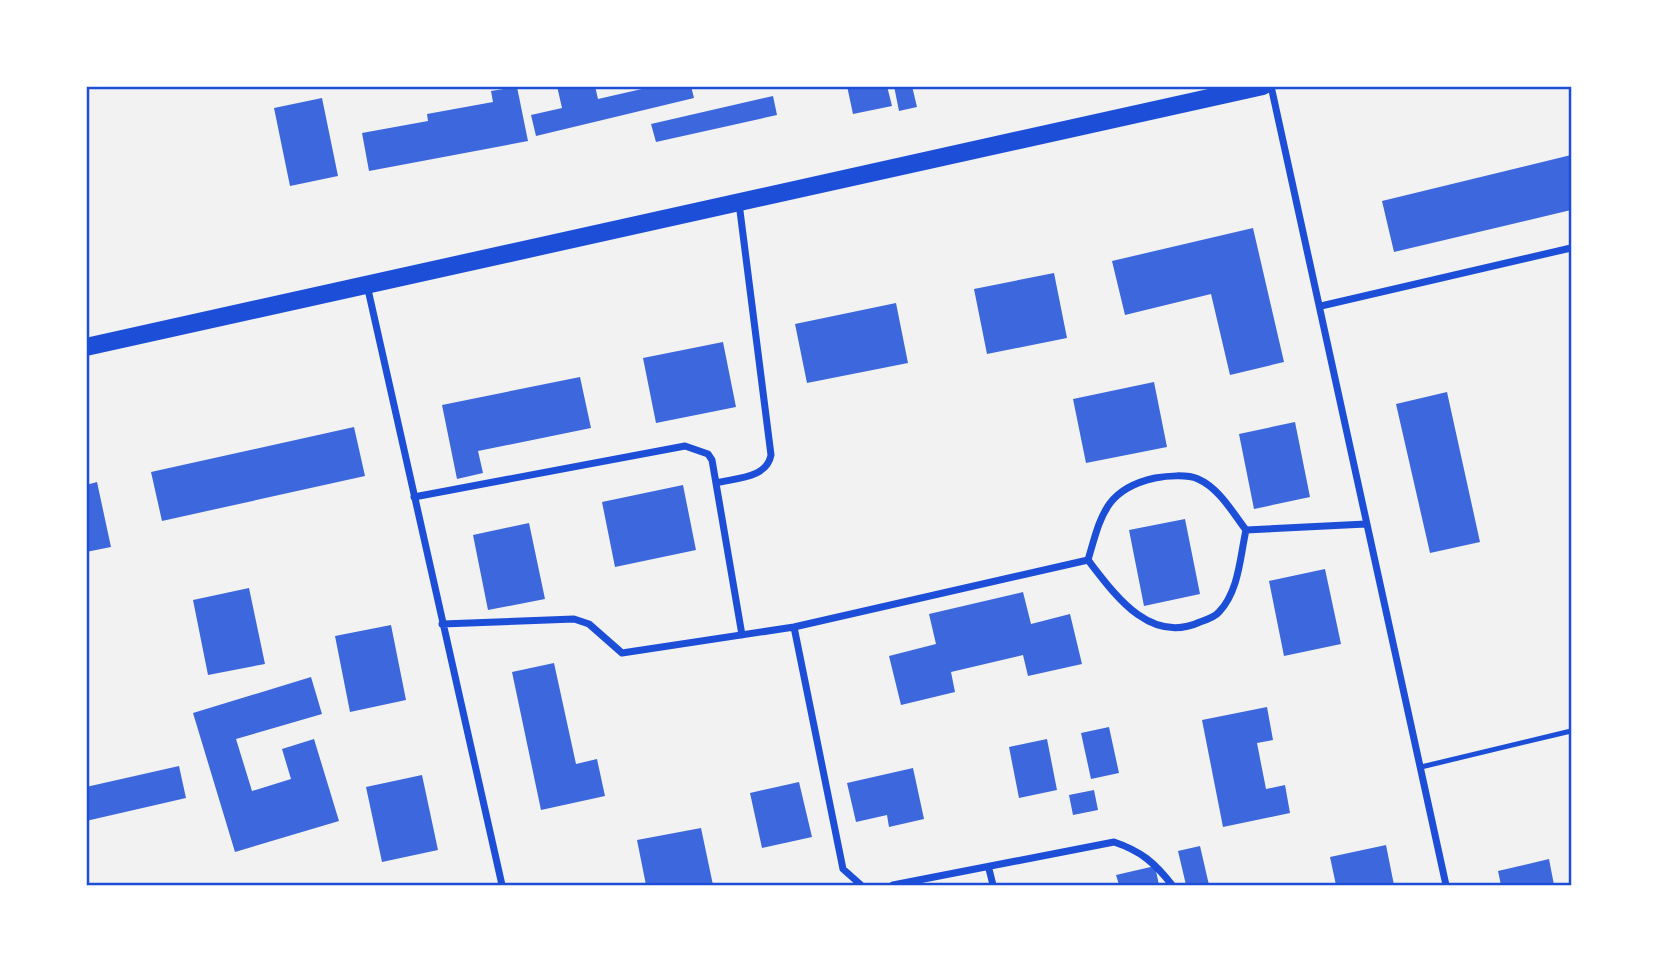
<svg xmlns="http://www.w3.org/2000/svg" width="1657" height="971" viewBox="0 0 1657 971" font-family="Commissioner,sans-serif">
<rect width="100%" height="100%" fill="#f2f2f2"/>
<path fill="#3d67dc" d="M557 86H595L598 99 655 86H691L694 98 536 136 531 115 562 108Z
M847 86H887L892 106 853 114Z
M894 86H912L917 107 899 111Z
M517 87 528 141 369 171 362 133 428 121 427 114 493 102 491 91Z
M773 96 777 115 656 142 651 124Z
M322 98 338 176 290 186 274 108Z
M1571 155V210L1394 252 1382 201Z
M1253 228 1284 362 1230 375 1211 294 1125 315 1112 261Z
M1054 273 1067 338 987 354 974 289Z
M896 303 908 363 807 383 795 324Z
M723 342 736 407 656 423 643 358Z
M580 377 591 428 478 451 483 473 457 479 442 405Z
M1154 382 1167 447 1086 463 1073 399Z
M1447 392 1480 542 1430 553 1396 404Z
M1295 422 1310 497 1254 509 1239 434Z
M354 427 365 476 162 521 151 472Z
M97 482 111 547 86 552V485Z
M683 485 696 550 615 567 602 502Z
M1185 519 1200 594 1144 606 1129 530Z
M529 523 545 599 488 610 473 535Z
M1325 569 1341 644 1284 656 1269 581Z
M249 588 265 664 208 675 193 600Z
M1023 592 1031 624 1070 614 1082 664 1028 676 1023 655 951 672 955 692 901 705 889 656 936 644 929 614Z
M391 625 406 700 350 712 335 636Z
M554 663 576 764 597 759 605 796 541 810 512 672Z
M311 677 322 714 236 739 252 791 291 779 282 749 314 739 339 821 235 852 193 713Z
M1267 707 1273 740 1257 743 1266 789 1285 785 1290 813 1223 827 1202 720Z
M1109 727 1119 773 1091 779 1081 733Z
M1047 739 1057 790 1019 798 1009 747Z
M179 766 186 798 86 821V787Z
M913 768 924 819 889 827 887 815 856 822 847 783Z
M422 775 438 850 382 862 366 787Z
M799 782 812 837 762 848 750 793Z
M1094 790 1098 810 1073 815 1069 795Z
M701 828 713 885H646L637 840Z
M1386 845 1394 885H1336L1330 857Z
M1200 846 1209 885H1186L1178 851Z
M1549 859 1554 885H1501L1498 871Z
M1155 866 1159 885H1119L1116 875Z"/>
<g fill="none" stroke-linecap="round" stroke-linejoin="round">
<path stroke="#1d4ed8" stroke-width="5" d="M1421 767 1571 731"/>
<path stroke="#1d4ed8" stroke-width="7" d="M1271 86 1446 885
M367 285 502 885
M1321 306 1571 248
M716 483C736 478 767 478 771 455L739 203
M414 497 685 446 708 454 712 460 742 635
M1088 560C1115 595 1150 645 1200 622 1206 620 1215 617 1219 612 1239 591 1240 557 1246 530
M442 624 574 619 589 624 622 653 794 627 1088 560C1101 516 1105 489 1155 478 1166 476 1187 474 1198 479 1219 488 1233 513 1246 530L1366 524
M794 627 843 869 861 885
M989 869 993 885
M893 885 1114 842C1141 851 1155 863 1172 885"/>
<path stroke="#1d4ed8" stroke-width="18" d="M86 347 1263 86"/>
</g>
<rect width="1657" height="971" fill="none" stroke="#ffffff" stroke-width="175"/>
<rect x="88" y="88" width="1482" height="796" fill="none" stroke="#1d4ed8" stroke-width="2.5"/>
</svg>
